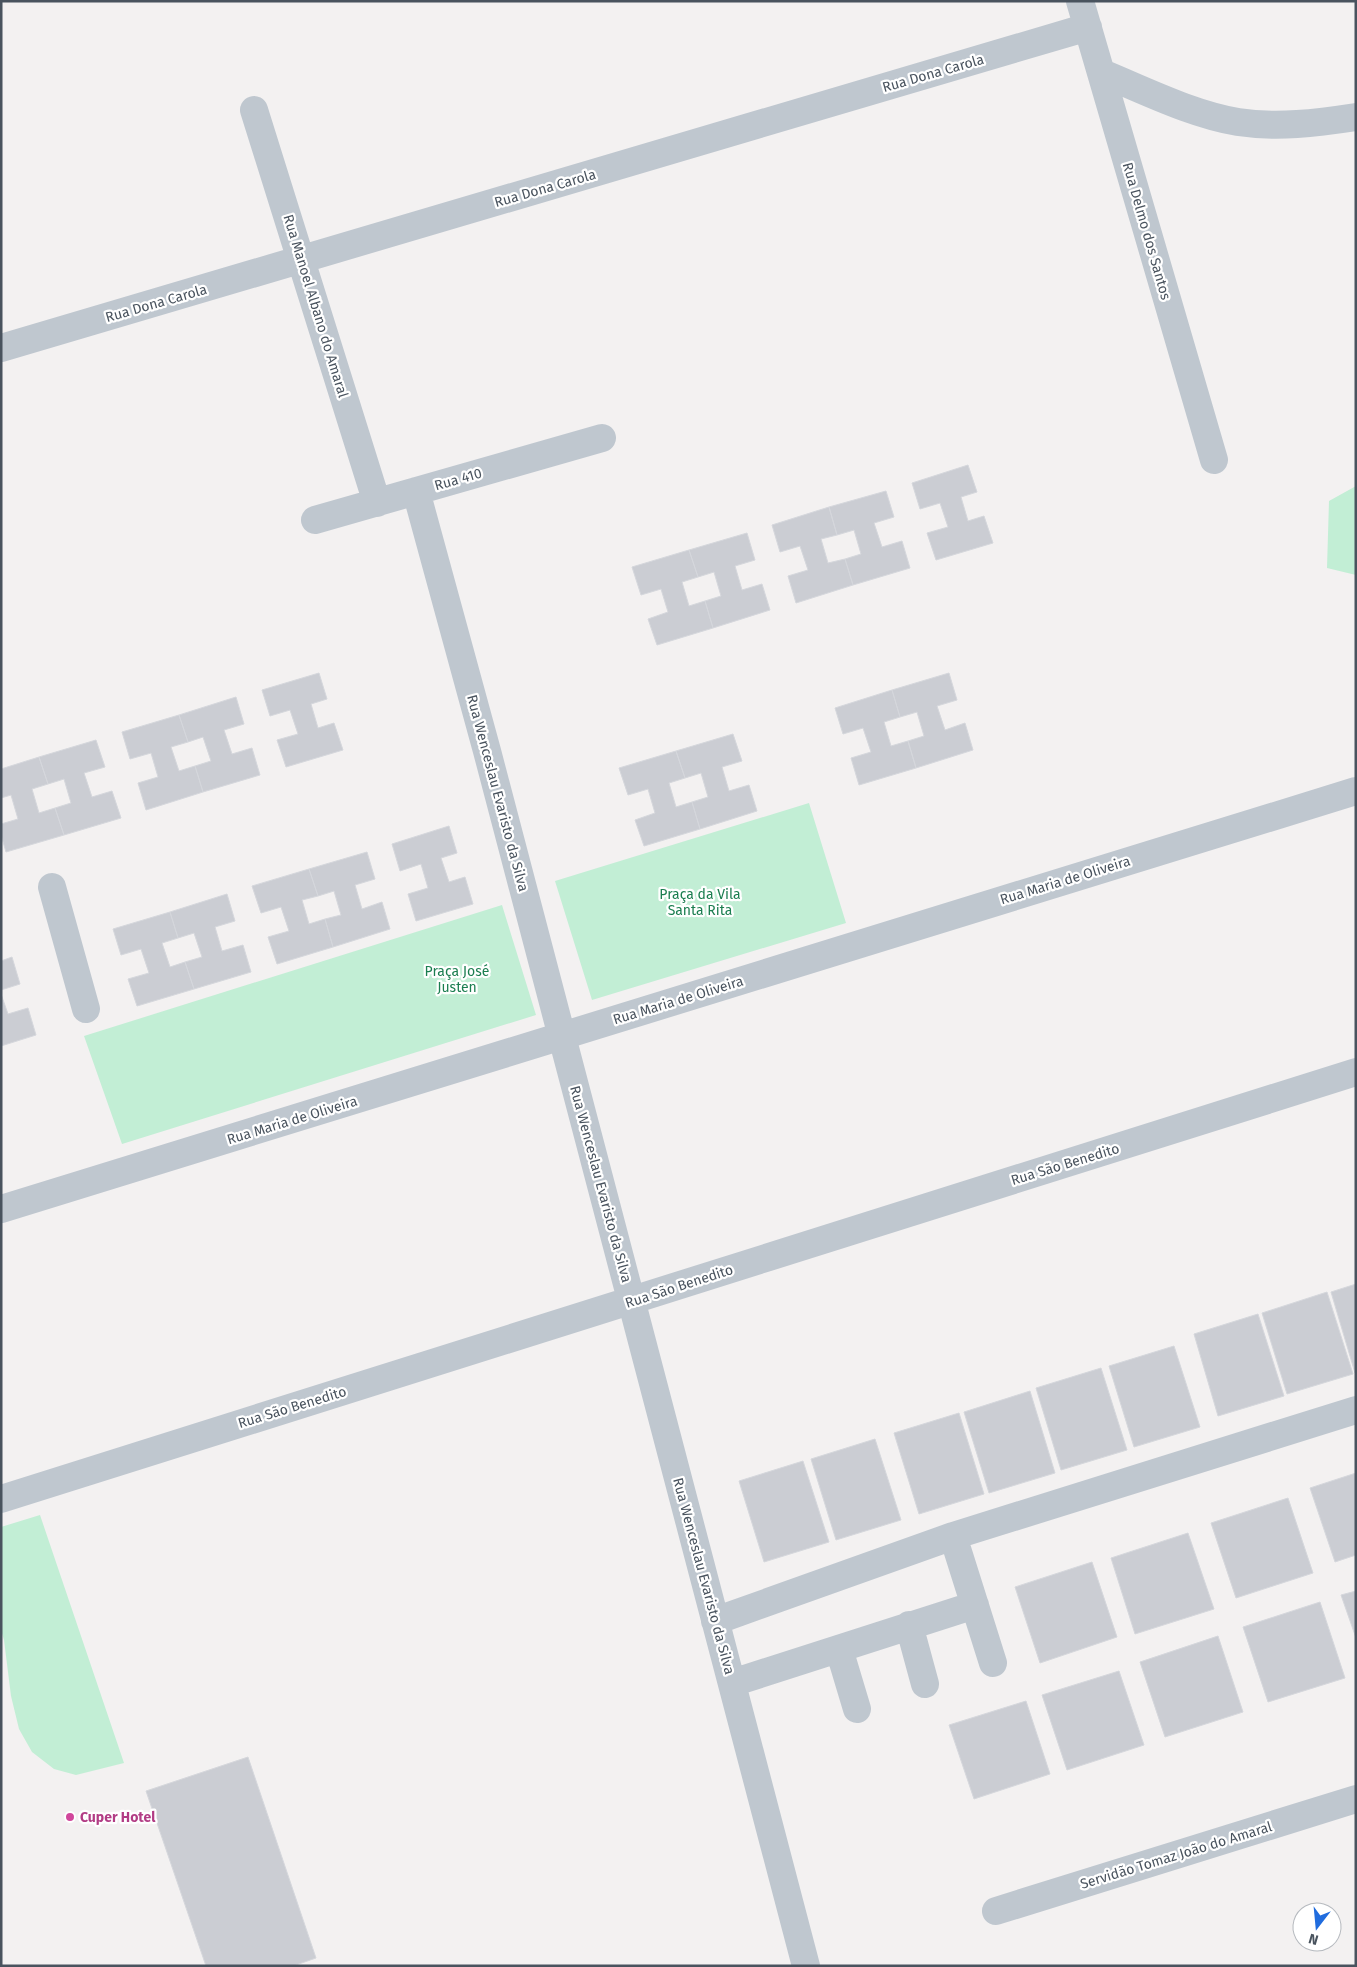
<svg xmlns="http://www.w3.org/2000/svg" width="1357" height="1967" viewBox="0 0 1357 1967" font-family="'Fira Sans',sans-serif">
<rect width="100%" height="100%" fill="#f3f1f1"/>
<path fill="#c2eed5" d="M1356 486V575L1327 568 1329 501Z
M809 803 846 923 592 1000 555 881Z
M502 905 536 1015 122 1144 84 1036Z
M40 1515 124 1763 76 1775 54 1769 32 1752 19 1729 11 1696 4 1640 1 1630V1527Z"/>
<path fill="#cbcdd3" stroke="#d5d7dc" d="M968 465 977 492 961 497 968 521 984 516 993 543 936 560 927 533 948 527 940 503 920 509 912 483Z
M886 491 894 517 874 523 882 547 902 541 910 568 853 585 845 559 861 554 854 530 837 535 829 507Z
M829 507 837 535 821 539 828 563 845 559 853 585 796 603 788 576 808 570 800 546 780 552 772 525Z
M747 533 755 560 735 566 742 590 762 584 770 610 713 628 705 601 721 596 714 572 698 577 689 550Z
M689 550 698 577 682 582 689 606 705 601 713 628 657 645 648 619 668 612 661 589 641 595 632 567Z
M319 673 327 699 311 704 318 728 334 723 343 750 286 767 277 740 298 734 290 710 270 716 262 690Z
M949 673 957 700 937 706 945 730 965 723 973 750 916 768 908 741 924 736 917 712 900 717 892 690Z
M892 690 900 717 884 722 891 746 908 741 916 768 859 785 851 758 871 752 863 728 843 734 835 708Z
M236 697 244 724 224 730 232 754 252 748 260 775 203 792 195 766 211 761 203 737 188 742 179 715Z
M179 715 188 742 171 747 179 771 195 766 203 792 146 810 138 783 158 777 151 753 130 759 122 732Z
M733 734 742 761 722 767 729 791 749 785 757 811 700 829 692 802 708 797 701 773 685 778 676 751Z
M96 740 105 767 84 773 92 797 112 791 121 818 64 835 55 808 71 803 64 779 48 784 39 757Z
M676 751 685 778 669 783 676 807 692 802 700 829 644 846 635 820 655 813 648 789 628 795 619 768Z
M39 757 48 784 32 789 39 813 55 808 64 835 6 852 1 835V824L18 819 11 795 1 798V769Z
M449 826 457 853 441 858 449 882 465 877 473 904 416 921 408 894 428 888 421 864 400 871 392 844Z
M367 852 375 879 355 885 362 909 382 902 390 929 333 947 325 919 341 915 334 891 318 896 309 869Z
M309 869 318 896 302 900 309 924 325 919 333 947 277 964 268 937 289 931 281 907 261 913 252 886Z
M227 894 235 921 215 927 222 951 243 945 251 972 194 989 185 962 202 957 194 933 178 938 170 912Z
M170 912 178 938 162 943 170 967 185 962 194 989 137 1006 128 979 149 973 141 949 121 955 113 929Z
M12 957 20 984 1 990V961Z
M1 994 8 1014 28 1008 36 1035 1 1046Z
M1356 1284V1373H1355L1331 1292Z
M1327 1292 1353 1374 1287 1394 1262 1313Z
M1258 1314 1284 1396 1218 1416 1194 1334Z
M1174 1346 1200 1427 1134 1447 1109 1366Z
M1101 1368 1127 1450 1061 1470 1036 1388Z
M1030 1391 1055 1473 989 1493 964 1412Z
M959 1413 984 1494 919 1514 894 1433Z
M875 1439 901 1520 836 1540 811 1459Z
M803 1461 829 1542 764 1562 739 1481Z
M1356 1473V1555L1335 1562 1310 1488Z
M1288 1498 1313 1573 1236 1598 1211 1523Z
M1188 1533 1214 1609 1135 1634 1111 1558Z
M1092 1562 1117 1637 1040 1663 1015 1587Z
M1356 1591V1638L1341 1595Z
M1320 1602 1345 1678 1268 1702 1243 1627Z
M1218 1636 1243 1712 1165 1737 1140 1662Z
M1119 1671 1144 1745 1067 1770 1042 1695Z
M1026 1701 1050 1774 974 1799 949 1725Z
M248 1757 316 1958 293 1966H206L146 1791Z"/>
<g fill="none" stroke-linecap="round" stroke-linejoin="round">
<path stroke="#bfc7cf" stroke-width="28" d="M1080 1 1214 460
M1102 73C1146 91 1191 114 1238 122 1277 128 1317 123 1356 117
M254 110 377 503
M1 348 1088 27
M416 491 487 751 806 1966
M315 520 602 438
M52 887 86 1009
M1 1209 1356 791
M1 1499 1356 1072
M953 1536 993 1663
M715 1621 953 1536 1356 1410
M909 1625 925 1684
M839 1649 857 1709
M732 1683 975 1605
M996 1911 1356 1799"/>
</g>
<circle fill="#d1479c" stroke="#fff" stroke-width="2" cx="70" cy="1817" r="5"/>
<g text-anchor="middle" stroke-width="4.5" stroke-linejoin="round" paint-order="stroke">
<g font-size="14" fill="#49535e" stroke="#fff">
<text transform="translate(933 73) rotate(-16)" y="5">Rua Dona Carola</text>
<text transform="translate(545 188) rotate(-16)" y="5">Rua Dona Carola</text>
<text transform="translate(1147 231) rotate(74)" y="5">Rua Delmo dos Santos</text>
<text transform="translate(156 303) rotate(-16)" y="5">Rua Dona Carola</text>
<text transform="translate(316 306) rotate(73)" y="5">Rua Manoel Albano do Amaral</text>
<text transform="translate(458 479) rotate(-16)" y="5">Rua 410</text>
<text transform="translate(498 793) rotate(75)" y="5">Rua Wenceslau Evaristo da Silva</text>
<text transform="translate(1065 880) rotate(-17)" y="5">Rua Maria de Oliveira</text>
<text transform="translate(678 1000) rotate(-17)" y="5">Rua Maria de Oliveira</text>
<text transform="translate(292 1120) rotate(-17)" y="5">Rua Maria de Oliveira</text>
<text transform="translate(1065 1164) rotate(-17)" y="5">Rua São Benedito</text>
<text transform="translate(601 1184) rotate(75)" y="5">Rua Wenceslau Evaristo da Silva</text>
<text transform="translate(679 1286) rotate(-18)" y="5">Rua São Benedito</text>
<text transform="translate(292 1407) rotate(-17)" y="5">Rua São Benedito</text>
<text transform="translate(704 1576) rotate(75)" y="5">Rua Wenceslau Evaristo da Silva</text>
<text transform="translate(1176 1855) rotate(-17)" y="5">Servidão Tomaz João do Amaral</text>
</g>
<g font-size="14" fill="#1b7e50" stroke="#fff">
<text x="700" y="899">Praça da Vila<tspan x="700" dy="16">Santa Rita</tspan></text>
<text x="457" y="976">Praça José<tspan x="457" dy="16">Justen</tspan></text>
</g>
<g font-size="14" font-weight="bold" fill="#b23c85" stroke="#fff" text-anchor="start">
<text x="80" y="1822">Cuper Hotel</text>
</g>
</g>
<rect width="1357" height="1967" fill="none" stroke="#49535e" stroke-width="5"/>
<g transform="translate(1317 1927) rotate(196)"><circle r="24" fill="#ffffff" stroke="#b6babf"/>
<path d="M0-4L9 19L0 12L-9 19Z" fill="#206cde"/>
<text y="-8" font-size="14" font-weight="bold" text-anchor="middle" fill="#49535e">N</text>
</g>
</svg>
